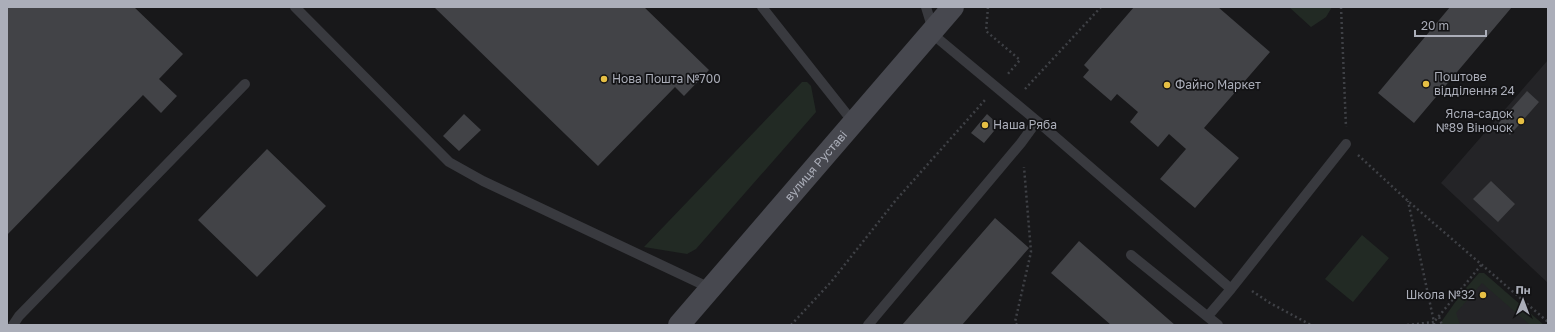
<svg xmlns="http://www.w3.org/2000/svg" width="1555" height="332" viewBox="0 0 1555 332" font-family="'Golos Text',sans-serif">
<rect width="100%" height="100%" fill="#18181a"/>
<path fill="#242427" d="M1548 60V283L1441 183Z
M1480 277 1535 325H1453L1449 313Z"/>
<path fill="#222a24" d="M1289 7H1332L1326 17 1311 27Z
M802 82H807L811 86 816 112 696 249 687 254 644 247Z
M1362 235 1389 258 1353 302 1325 279Z
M1479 273H1484L1544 325H1530L1482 283 1456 313 1460 325H1439L1461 294Z"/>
<path fill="#424347" d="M7 7H134L183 54 159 79 177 96 161 113 143 95 7 235Z
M434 7H644L709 70 684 96 675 87 598 166Z
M1134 7H1218L1270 52 1204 128 1239 158 1195 208 1160 179 1186 149 1169 134 1158 147 1130 122 1138 112 1117 94 1111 101 1083 77 1089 70 1084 65Z
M1450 7H1512L1414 123 1378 93Z
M1527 91 1539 102 1510 135 1498 124Z
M464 114 481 130 459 151 443 136Z
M987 114 999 125 984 143 971 133Z
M267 149 326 206 257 277 198 220Z
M1491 181 1515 204 1498 222 1473 199Z
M995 218 1029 248 962 325H902Z
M1079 241 1175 325H1111L1051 273Z"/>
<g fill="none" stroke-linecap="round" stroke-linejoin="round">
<path stroke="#3f4146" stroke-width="2.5" stroke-dasharray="2 3" stroke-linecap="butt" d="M988 7 986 31 1020 60 1007 75
M1341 7 1346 127
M1025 89 1101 7
M1358 155 1408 201 1548 322
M1252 291 1270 303 1311 325
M1439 317 1442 325
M791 325 831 282 896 200 985 100
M1017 325 1015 322 1031 252 1024 167
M1407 325 1434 322 1408 201
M1434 325V322L1482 264"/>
<path stroke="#393a3f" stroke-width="10" d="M295 7 449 162 483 181 710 288
M762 7 853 122
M926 7 933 30
M1037 121 1231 289
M1131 255 1218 325
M1208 316 1231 289 1346 144
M13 325 19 316 245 84
M868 325 1021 143 1037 121 930 32"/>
<path stroke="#47484f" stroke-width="22" id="s1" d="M679 325 953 7"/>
</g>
<g fill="#e6bf44" stroke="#131315" stroke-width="1.5">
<circle cx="604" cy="79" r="4"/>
<circle cx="1426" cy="84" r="4"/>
<circle cx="1167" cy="85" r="4"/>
<circle cx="1521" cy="121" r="4"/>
<circle cx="985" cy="125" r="4"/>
<circle cx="1483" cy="295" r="4"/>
</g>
<g text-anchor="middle" stroke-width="3.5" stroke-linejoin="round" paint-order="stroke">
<g font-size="12" fill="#abaeb9" stroke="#131315" text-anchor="start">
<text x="1434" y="81">Поштове<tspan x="1434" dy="14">відділення 24</tspan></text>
<text x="612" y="83">Нова Пошта №700</text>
<text x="1175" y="89">Файно Маркет</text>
<text x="1513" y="118" text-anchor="end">Ясла-садок<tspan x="1513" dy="14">№89 Віночок</tspan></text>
<text x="993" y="129">Наша Ряба</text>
<text x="1475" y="299" text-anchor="end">Школа №32</text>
</g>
<g font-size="12" fill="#abaeb9" stroke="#131315">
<text dy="4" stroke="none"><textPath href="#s1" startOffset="210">вулиця Руставі</textPath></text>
</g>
</g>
<rect width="1555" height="332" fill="none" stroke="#abaeb9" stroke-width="16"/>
<g transform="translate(1523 300) rotate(1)" stroke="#131315" stroke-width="3" paint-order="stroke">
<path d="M0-3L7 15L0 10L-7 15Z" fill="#abaeb9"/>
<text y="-6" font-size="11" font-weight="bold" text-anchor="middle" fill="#abaeb9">Пн</text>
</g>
<path d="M1415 30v6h71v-6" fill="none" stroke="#abaeb9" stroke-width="2"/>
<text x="1421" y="30" font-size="12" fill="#abaeb9" stroke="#131315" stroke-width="3" paint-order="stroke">20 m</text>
</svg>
